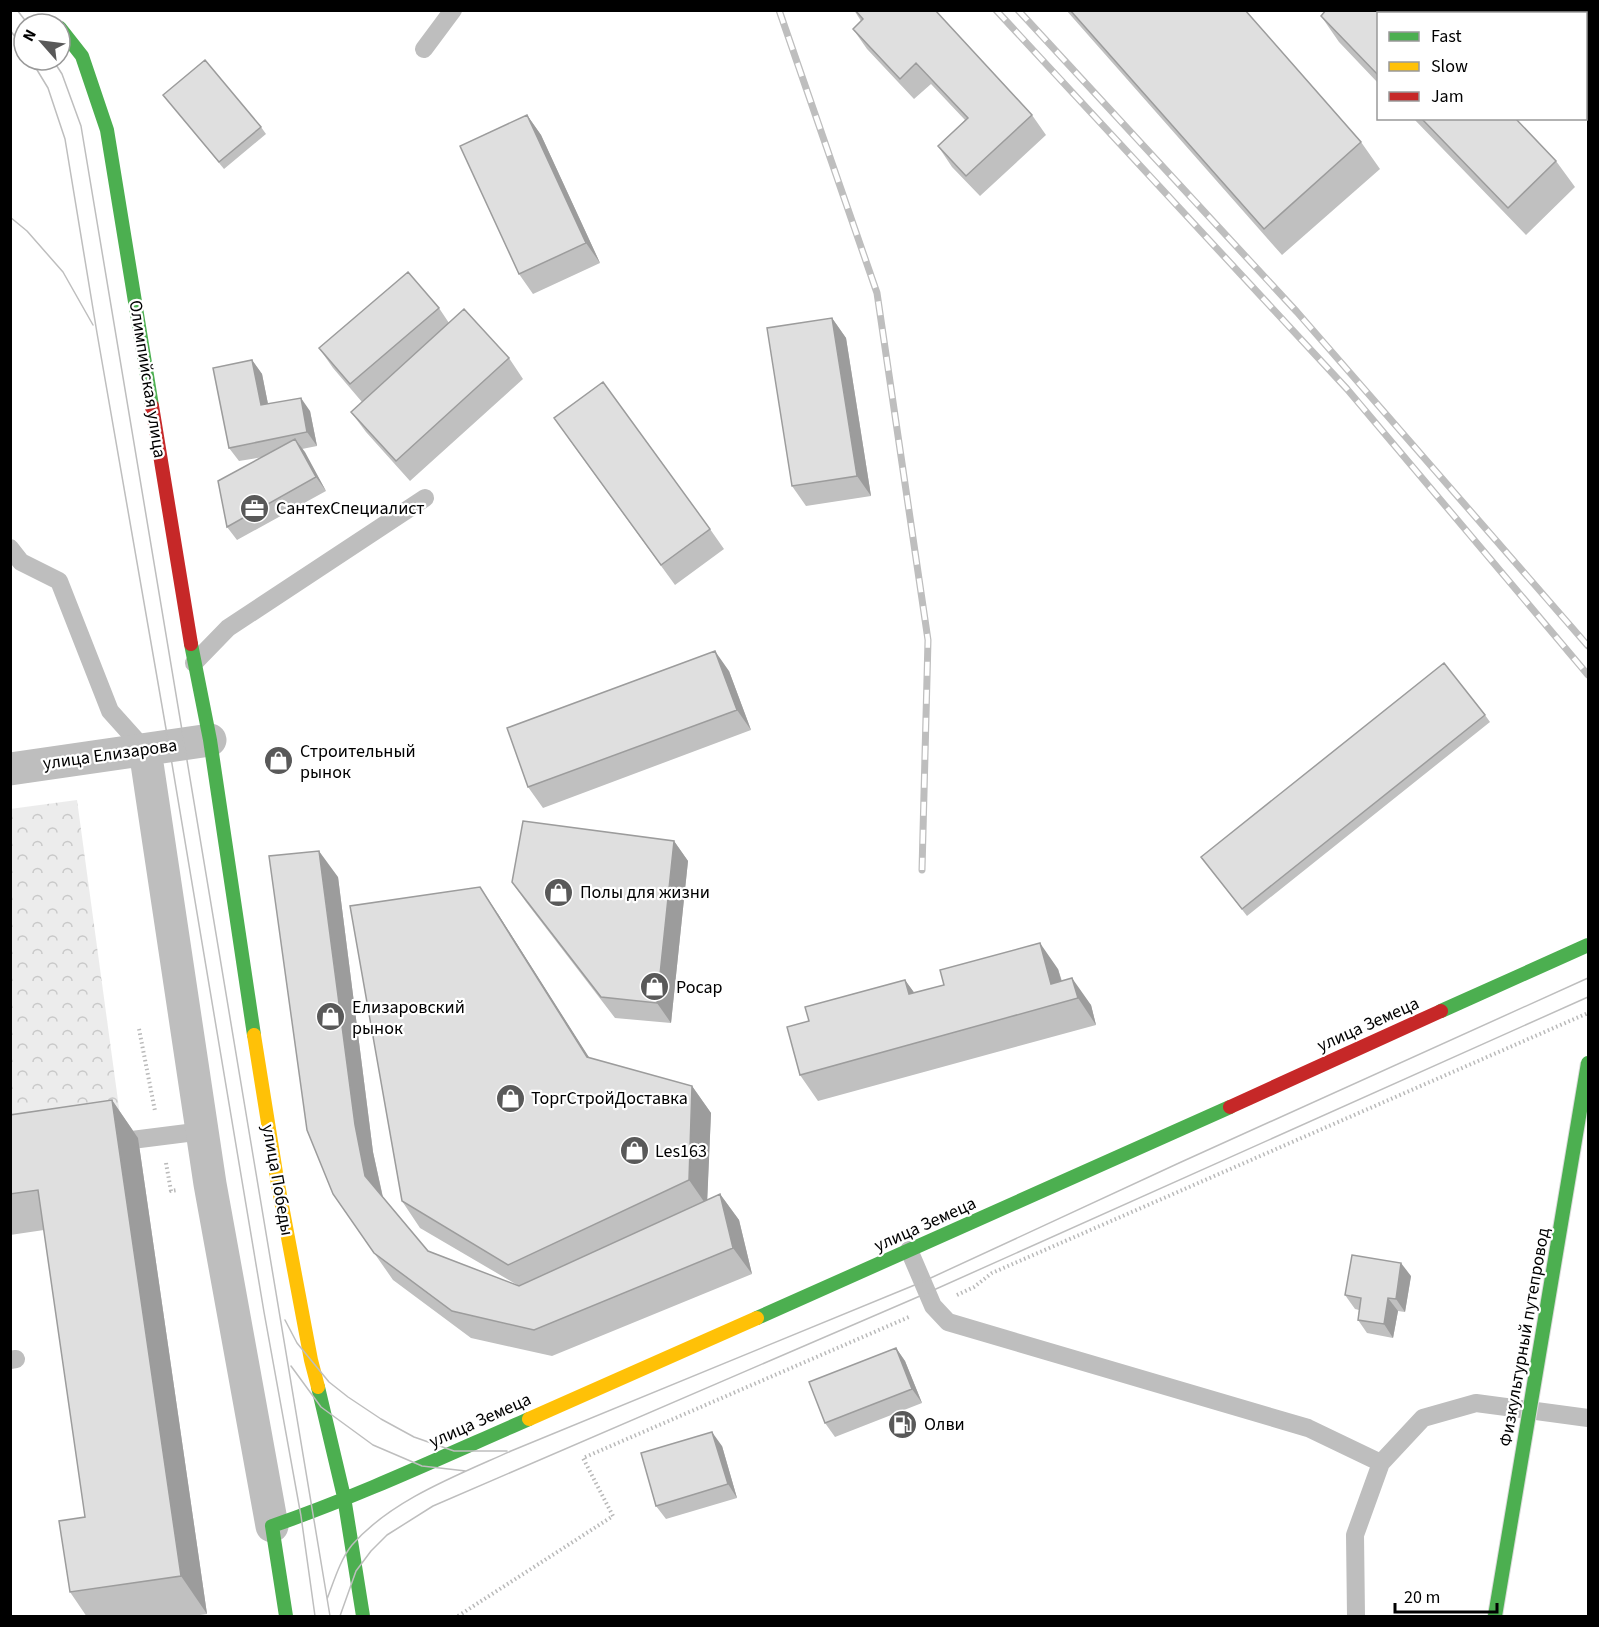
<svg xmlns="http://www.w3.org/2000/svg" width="1599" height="1627" viewBox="0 0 1599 1627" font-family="'Source Sans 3',sans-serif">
<defs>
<pattern id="park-crowns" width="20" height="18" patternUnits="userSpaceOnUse" patternTransform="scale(1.5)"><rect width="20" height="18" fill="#ececec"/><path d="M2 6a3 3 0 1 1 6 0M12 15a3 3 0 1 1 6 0" fill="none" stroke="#c9c9c9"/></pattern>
</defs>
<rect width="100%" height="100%" fill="#fff"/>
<path fill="url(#park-crowns)" d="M77 800 122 1130 11 1145 10 809Z"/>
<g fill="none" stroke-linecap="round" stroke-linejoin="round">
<path stroke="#b9b9b9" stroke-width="4" stroke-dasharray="1.5 3" stroke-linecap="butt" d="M139 1029 155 1111
M166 1163 171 1191 177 1190
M957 1295 974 1287 992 1273 1588 1013
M458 1616 613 1516 583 1458 909 1317"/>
<path stroke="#bebebe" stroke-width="18" d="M424 49 453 10
M10 548 21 562 59 581 110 711 145 750
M194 663 228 628 425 498
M116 1142 203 1131
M909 1250 933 1306 948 1322 1308 1428 1381 1463
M10 1360 16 1359
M1356 1616 1355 1535 1381 1463 1423 1418 1476 1403 1588 1418"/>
<path stroke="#bebebe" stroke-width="33" d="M145 750 210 1184 272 1526
M10 769 210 740"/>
<path stroke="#4caf50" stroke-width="14" d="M60 28 82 56 107 130 152 406
M191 644 210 740 254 1035
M1441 1011 1588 945
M757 1318 1230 1107
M318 1387 344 1497
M344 1497 363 1616
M286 1616 272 1526C359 1496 444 1456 529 1419"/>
<path stroke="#ffc107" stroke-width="14" d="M254 1035 277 1179 311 1360 318 1387
M529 1419 757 1318"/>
<path stroke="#c62828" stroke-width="14" d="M152 406 191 644
M1230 1107 1441 1011"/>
<path stroke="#bebebe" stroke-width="1.5" d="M17 10 28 24
M10 30 24 49
M31 60 48 88 65 139 97 333 169 746 264 1312 301 1516 315 1616
M53 60 62 74 81 126 330 1616
M10 217 27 231 63 272 93 325
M285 1320 297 1343 329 1382 348 1397 381 1419 414 1437 454 1451H507
M291 1366 321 1407 373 1445 422 1466 466 1471
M327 1599C334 1581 340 1560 352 1545 391 1500 458 1475 511 1451L922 1282 1179 1163 1588 978
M340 1616 356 1571 371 1551 387 1535 433 1506 927 1293 1588 997"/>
<defs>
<path id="rail" d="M779 10 877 293 928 640 922 870
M996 10 1347 389 1588 675
M1018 10 1297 312 1588 646"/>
</defs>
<use href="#rail" stroke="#bebebe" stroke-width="7"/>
<use href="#rail" stroke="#fff" stroke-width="4.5" stroke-dasharray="14" stroke-linecap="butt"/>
<defs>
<path id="fast-bridge" d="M1495 1616 1588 1063"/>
</defs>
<use href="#fast-bridge" stroke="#dbdbdb" stroke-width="16" stroke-linecap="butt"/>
<use href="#fast-bridge" stroke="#4caf50" stroke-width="14"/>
</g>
<path fill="#c0c0c0" d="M854 10H935L1032 115 1046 135 980 196 952 167 938 146 965 120 931 84 914 99 867 49 853 29 861 21Z
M1066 10H1245L1361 142 1380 169 1282 255Z
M1378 14V83L1339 42 1321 16Z
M163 95 261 127 266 134 224 169Z
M527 115 541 135 600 263 533 294 519 274Z
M1413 118H1515L1556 161 1575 187 1526 235Z
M439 308 449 323 509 358 523 379 410 481 366 432 351 412 362 402 333 368 319 348Z
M832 318 846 338 871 496 806 506 792 486Z
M252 360 262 374 268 404 310 411 317 446 302 449 326 491 237 540 227 527 263 457 239 461 229 448Z
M568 438 710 529 724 549 675 585Z
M729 671 751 730 543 808 528 787Z
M1485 715 1490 722 1247 916 1201 857Z
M674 841 688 861 671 1023 615 1018 526 902 512 882Z
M338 877 373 1152 383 1197 428 1251 519 1286 420 1228 402 1201 498 914 589 1058 692 1086 711 1113 707 1200 720 1194 739 1220 752 1274 552 1356 471 1338 393 1280 333 1194Z
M1058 969 1062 981 1091 1005 1096 1025 818 1101 800 1075 809 1021 905 980 914 993 944 985Z
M112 1100 138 1138 207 1614 186 1617H87L70 1592 85 1517 44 1230 10 1235V1115Z
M1411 1276 1405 1312 1398 1311 1393 1338 1367 1333 1358 1320 1359 1310 1355 1309 1345 1295Z
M896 1348 905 1361 922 1403 835 1437 825 1423Z
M722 1446 737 1498 666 1519 656 1506Z"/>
<path fill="#9c9c9c" d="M527 115 541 135 600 263 586 243Z
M832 318 846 338 871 496 857 476Z
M252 360 262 374 271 419 261 405Z
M301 398 310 411 317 446 307 432Z
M295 439 305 452 326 491 316 477Z
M715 651 729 671 751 730 737 710Z
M674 841 688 861 671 1023 657 1003Z
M319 851 338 877 373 1152 384 1203 365 1176 355 1125Z
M480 887 498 914 606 1084 587 1057Z
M1040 943 1058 969 1067 1001 1051 984Z
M1072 978 1091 1005 1096 1025 1078 998Z
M905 980 924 1006 909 994Z
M692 1086 711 1113 707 1206 689 1180Z
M112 1100 138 1138 207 1614 181 1576Z
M720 1194 739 1220 752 1274 733 1248Z
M1401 1263 1411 1276 1405 1312 1396 1299Z
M1388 1298 1398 1311 1393 1338 1384 1324Z
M896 1348 905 1361 922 1403 912 1389Z
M712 1432 722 1446 737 1498 728 1484Z"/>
<path fill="#dfdfdf" stroke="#9c9c9c" stroke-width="1.5" d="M855 10H935L1032 115 966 176 938 146 968 118 916 63 900 79 853 29 863 19Z
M1070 10H1245L1361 142 1264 229Z
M1326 10H1410L1413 14H1378V75L1321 16Z
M205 60 261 127 219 162 163 95Z
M527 115 586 243 519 274 460 146Z
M1421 118H1515L1556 161 1508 208Z
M408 272 439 308 350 384 319 348Z
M464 309 509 358 396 461 351 412Z
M832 318 857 476 792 486 767 328Z
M252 360 261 405 301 398 307 432 229 448 213 368Z
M603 382 710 529 661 565 554 418Z
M295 439 316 477 227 527 218 481Z
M715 651 737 710 528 787 507 728Z
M1444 663 1485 715 1242 909 1201 857Z
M523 821 674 841 657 1003 601 997 512 882Z
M319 851 355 1125 365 1176 428 1251 519 1286 720 1194 733 1248 534 1330 452 1311 374 1253 333 1194 307 1130 269 856Z
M480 887 587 1057 692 1086 689 1180 508 1265 402 1201 350 906Z
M1040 943 1051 984 1072 978 1078 998 800 1075 787 1027 809 1021 805 1007 905 980 909 994 944 985 940 970Z
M112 1100 181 1576 70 1592 59 1521 85 1517 38 1190 10 1194V1115Z
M1352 1255 1401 1263 1396 1299 1388 1298 1384 1324 1358 1320 1361 1298 1345 1295Z
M896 1348 912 1389 825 1423 809 1382Z
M712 1432 728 1484 656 1506 641 1453Z"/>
<defs>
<symbol id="office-disc" viewBox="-11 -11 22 22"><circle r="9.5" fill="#595959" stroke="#fff"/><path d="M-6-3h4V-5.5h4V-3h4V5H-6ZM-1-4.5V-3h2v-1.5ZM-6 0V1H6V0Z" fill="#fff"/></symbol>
<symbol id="shop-disc" viewBox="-11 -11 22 22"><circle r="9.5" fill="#595959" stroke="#fff"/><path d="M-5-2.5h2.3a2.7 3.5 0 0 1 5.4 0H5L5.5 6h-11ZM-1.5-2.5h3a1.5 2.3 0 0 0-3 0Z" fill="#fff"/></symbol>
<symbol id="fuel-disc" viewBox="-11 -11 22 22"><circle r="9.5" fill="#595959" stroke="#fff"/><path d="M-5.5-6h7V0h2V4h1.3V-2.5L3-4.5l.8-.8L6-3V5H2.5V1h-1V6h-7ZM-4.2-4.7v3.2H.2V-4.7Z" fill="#fff"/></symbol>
</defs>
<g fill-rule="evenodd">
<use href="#office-disc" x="238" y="492" width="33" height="33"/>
<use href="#shop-disc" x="262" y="744" width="33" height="33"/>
<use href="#shop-disc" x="542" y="876" width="33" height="33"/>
<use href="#shop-disc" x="638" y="970" width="33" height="33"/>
<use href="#shop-disc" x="314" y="1000" width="33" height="33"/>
<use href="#shop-disc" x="494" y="1082" width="33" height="33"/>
<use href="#shop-disc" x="618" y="1134" width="33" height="33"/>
<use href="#fuel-disc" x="886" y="1408" width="33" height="33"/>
</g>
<g text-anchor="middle" stroke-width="4.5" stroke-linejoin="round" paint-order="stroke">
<g font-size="18" fill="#000" stroke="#fff">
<text transform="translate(148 379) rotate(81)" y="6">Олимпийская улица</text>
<text transform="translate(110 754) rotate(-8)" y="6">улица Елизарова</text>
<text transform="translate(1368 1024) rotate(-24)" y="6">улица Земеца</text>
<text transform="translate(278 1180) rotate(80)" y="6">улица Победы</text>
<text transform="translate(925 1224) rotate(-24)" y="6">улица Земеца</text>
<text transform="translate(1524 1337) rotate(-80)" y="6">Физкультурный путепровод</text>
<text transform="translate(480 1420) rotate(-24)" y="6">улица Земеца</text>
</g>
<g font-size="18" fill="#000" stroke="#fff" text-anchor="start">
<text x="276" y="514">СантехСпециалист</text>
<text x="300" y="757">Строительный<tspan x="300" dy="21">рынок</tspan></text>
<text x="580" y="898">Полы для жизни</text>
<text x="676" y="993">Росар</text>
<text x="352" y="1013">Елизаровский<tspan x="352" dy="21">рынок</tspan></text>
<text x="531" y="1104">ТоргСтройДоставка</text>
<text x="655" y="1157">Les163</text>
<text x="924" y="1430">Олви</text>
</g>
</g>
<rect width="1599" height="1627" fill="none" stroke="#000000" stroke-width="24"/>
<rect x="1377" y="12" width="210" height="108" fill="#ffffff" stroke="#999999" stroke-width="1.5"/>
<rect x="1389" y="32" width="30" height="9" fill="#4caf50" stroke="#999999" stroke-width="1.5"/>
<text x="1431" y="42" font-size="18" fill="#000000">Fast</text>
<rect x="1389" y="62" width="30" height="9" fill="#ffc107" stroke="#999999" stroke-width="1.5"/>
<text x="1431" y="72" font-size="18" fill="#000000">Slow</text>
<rect x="1389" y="92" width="30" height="9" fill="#c62828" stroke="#999999" stroke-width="1.5"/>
<text x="1431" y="102" font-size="18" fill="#000000">Jam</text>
<g transform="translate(42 42) rotate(298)"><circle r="28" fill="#ffffff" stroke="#999999" stroke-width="1.5"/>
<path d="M0-4.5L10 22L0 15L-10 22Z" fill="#595959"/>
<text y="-9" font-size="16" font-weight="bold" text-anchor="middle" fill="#000000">N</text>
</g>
<path d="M1395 1603v9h102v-9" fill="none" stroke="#000000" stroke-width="3"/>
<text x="1404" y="1603" font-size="18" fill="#000000" stroke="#ffffff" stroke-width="4.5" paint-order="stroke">20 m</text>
</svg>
